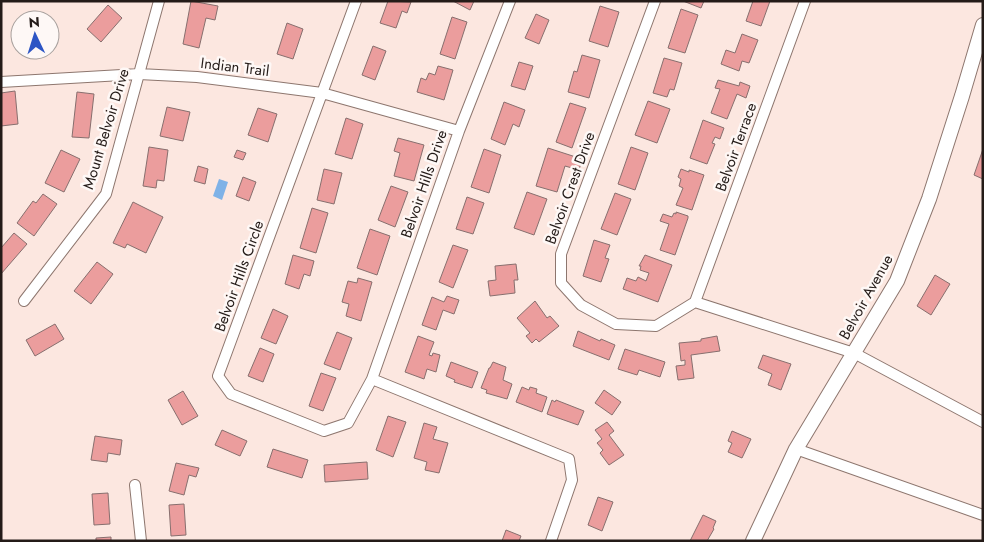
<svg xmlns="http://www.w3.org/2000/svg" width="984" height="542" viewBox="0 0 984 542" font-family="Jost,sans-serif">
<rect width="100%" height="100%" fill="#fce7e0"/>
<path fill="#7fb2e7" d="M219 179 228 182 222 200 213 196Z"/>
<path fill="#eb9d9d" stroke="#876f6e" d="M191 1 218 6 215 20 206 18 199 48 183 44Z
M388 1 411 2 407 13 402 11 396 28 380 23Z
M453 1H474L470 10Z
M683 1H704L701 8Z
M753 1H770L761 26 746 21Z
M108 5 122 18 101 42 87 29Z
M600 6 619 12 608 47 589 41Z
M681 9 698 15 685 53 668 48Z
M536 14 549 20 539 44 525 38Z
M452 17 467 22 455 59 440 54Z
M287 23 303 29 293 59 277 54Z
M742 34 758 40 749 63 742 61 739 71 721 64 726 50 735 53Z
M373 46 386 51 375 80 362 75Z
M582 55 600 60 589 98 568 92 574 71 577 72Z
M664 58 682 63 674 90 670 89 667 97 653 93Z
M519 62 533 66 525 90 511 86Z
M438 66 453 70 444 100 417 92 421 78 426 80 429 73 435 75Z
M718 80 739 86 740 82 750 86 746 98 737 94 727 119 711 113 720 89 715 88Z
M15 91 18 124 1 126V93Z
M77 92 94 94 89 138 72 137Z
M648 101 670 109 657 143 635 135Z
M504 102 525 110 519 127 513 124 505 145 491 139Z
M570 103 586 108 572 148 556 142Z
M167 107 190 112 183 141 160 136Z
M258 108 277 114 268 142 248 135Z
M346 118 363 124 352 159 335 154Z
M703 120 724 128 720 139 715 137 712 143 715 144 707 164 690 158Z
M398 138 424 145 414 181 394 176 400 153 394 151Z
M149 147 168 150 164 181 157 180 156 188 143 186Z
M631 147 648 153 635 190 618 184Z
M548 148 582 159 579 170 565 166 557 192 536 186Z
M484 149 501 155 489 193 471 187Z
M983 149V179L974 175Z
M61 150 80 159 64 192 45 183Z
M237 150 246 153 243 160 234 157Z
M198 166 208 169 205 184 194 181Z
M324 169 342 173 334 204 317 200Z
M681 169 689 172V170L704 175 692 210 676 205 683 188 679 186 681 179 678 177Z
M243 177 256 182 249 201 236 196Z
M391 186 408 192 395 227 378 220Z
M527 192 547 199 534 235 514 228Z
M615 193 631 199 617 235 601 229Z
M43 194 57 204 34 236 17 223 33 201 36 203Z
M467 197 484 203 473 234 456 229Z
M133 202 163 217 146 253 127 244 125 248 113 243Z
M312 208 328 213 316 253 300 248Z
M676 212 688 216V218L675 255 660 250 669 224 660 221 663 214 672 217 674 213 676 214Z
M370 229 390 236 377 275 357 268Z
M14 233 27 244 1 274V248Z
M594 240 610 245 605 258 609 259 601 282 583 276Z
M453 245 468 250 453 288 439 282Z
M293 255 314 261 310 276 304 274 299 289 285 284Z
M645 255 672 265 658 302 623 289 627 278 636 281 638 277 646 281 649 273 640 270 641 266H639Z
M97 262 113 274 91 304 74 291Z
M516 264 518 280H514L515 293 490 296 488 281 496 280 495 266Z
M935 275 950 284 931 315 917 306Z
M358 278 372 282 361 321 346 316 349 304 342 302 348 281 357 283Z
M447 296 459 300 454 314 443 310 436 330 422 325 432 297 444 302Z
M535 301 547 318 550 316 559 326 539 342 536 339 532 343 526 336 530 333 517 318Z
M273 309 288 316 276 344 261 338Z
M55 324 64 339 35 356 26 340Z
M578 331 600 341 601 339 615 345 609 360 573 346Z
M337 332 352 338 340 370 324 364Z
M418 336 434 342 429 355 432 356 433 353 440 355 436 372 427 369 424 379 405 372Z
M717 336 720 351 691 355 694 378 678 380 676 366 685 365V360L681 361 679 343 701 341V339Z
M260 348 274 354 263 382 248 376Z
M625 349 665 362 660 377 639 370 637 375 618 369Z
M763 355 791 364 781 390 768 385 772 374 758 368Z
M451 362 478 372 472 388 454 382 455 380 446 376Z
M493 362 506 367 503 380 512 384 507 399 486 393 487 390 481 388 489 368H490Z
M321 373 336 378 323 411 309 406Z
M522 387 529 390 530 387 537 389 536 393 547 397 542 412 516 402Z
M604 390 621 402 612 415 595 403Z
M183 391 198 416 182 425 168 400Z
M552 400 555 402 556 400 584 411 578 425 547 414Z
M388 416 406 422 393 457 376 450Z
M607 422 614 431 609 435 624 455 609 465 600 453 603 450 597 443 602 439 595 430Z
M424 423 437 427 433 439 448 443 439 473 425 470 427 462 414 458Z
M222 430 247 441 240 456 215 445Z
M732 431 751 439 742 458 728 452 732 443 728 441Z
M95 436 122 440 120 455 108 453 107 462 91 460Z
M273 449 308 460 302 478 267 467Z
M367 462 368 479 325 482 324 465Z
M176 463 199 468 196 477 189 475 184 495 169 491Z
M108 493 110 524 94 525 92 494Z
M598 497 613 502 602 531 588 525Z
M184 504 186 535 171 536 169 505Z
M703 515 716 521 713 528 714 529 707 541H690Z
M506 530 521 536 519 541H502Z
M111 537V541H96V538Z"/>
<g fill="none" stroke-linecap="round" stroke-linejoin="round">
<defs>
<path id="street" d="M356 1 218 376 231 394 324 431 348 423 372 379 459 131 510 1
M655 1 561 254V283L581 305 616 324 656 326 695 302 854 353 983 422
M1 82 139 74 197 77 322 93 459 131
M24 301 106 194 159 1
M695 302 805 1
M372 379 569 459 572 480 551 541
M796 449 983 515
M135 485 141 541"/>
<path id="secondary" d="M753 541 796 449 897 281 929 199 962 96 983 25"/>
</defs>
<use href="#street" stroke="#8d766e" stroke-width="12"/>
<use href="#secondary" stroke="#8d766e" stroke-width="16"/>
<use href="#street" stroke="#fff" stroke-width="10"/>
<use href="#secondary" stroke="#fff" stroke-width="14"/>
</g>
<g text-anchor="middle" stroke-width="5" stroke-linejoin="round" paint-order="stroke">
<g font-size="15" fill="#241b18" stroke="#fef8f6">
<text transform="translate(235 67) rotate(7)" y="5">Indian Trail</text>
<text transform="translate(106 129) rotate(-73)" y="5">Mount Belvoir Drive</text>
<text transform="translate(736 147) rotate(-70)" y="5">Belvoir Terrace</text>
<text transform="translate(424 184) rotate(-71)" y="5">Belvoir Hills Drive</text>
<text transform="translate(570 188) rotate(-70)" y="5">Belvoir Crest Drive</text>
<text transform="translate(239 276) rotate(-70)" y="5">Belvoir Hills Circle</text>
<text transform="translate(866 297) rotate(-61)" y="5">Belvoir Avenue</text>
</g>
</g>
<rect width="984" height="542" fill="none" stroke="#241b18" stroke-width="5"/>
<g transform="translate(35 35) rotate(356)"><circle r="24" fill="#fef8f6" stroke="#a7a09d"/>
<path d="M0-4L9 19L0 12L-9 19Z" fill="#2d55c4"/>
<text y="-8" font-size="14" font-weight="bold" text-anchor="middle" fill="#241b18">N</text>
</g>
</svg>
